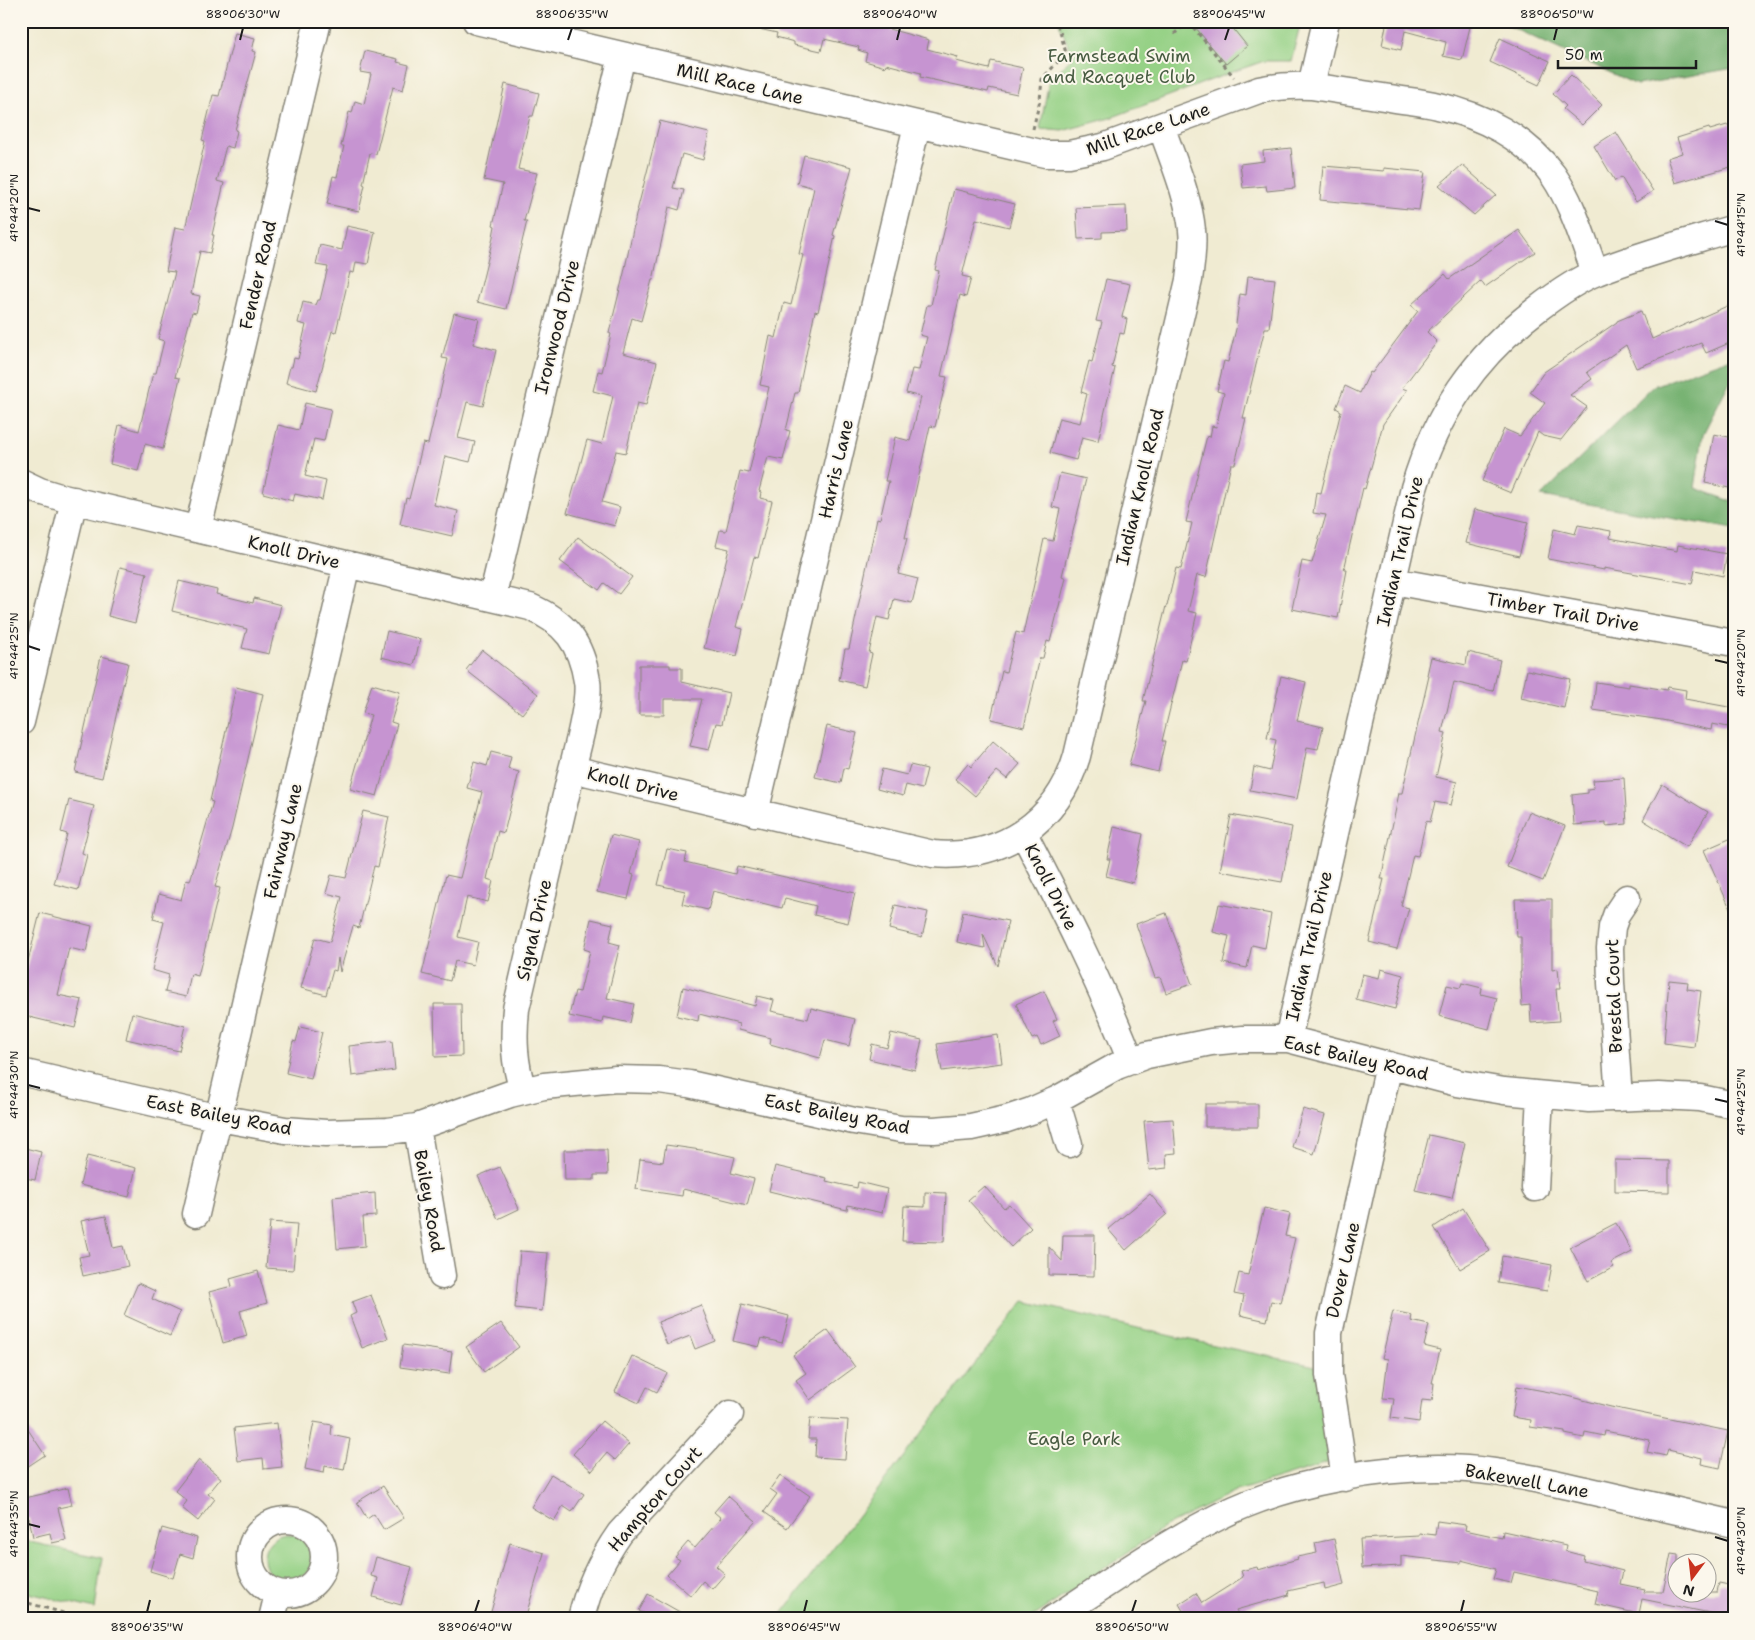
<svg xmlns="http://www.w3.org/2000/svg" width="1755" height="1640" viewBox="0 0 1755 1640" font-family="'Shantell Sans',sans-serif">
<rect width="100%" height="100%" fill="#fbf7ec"/>
<filter id="ink" filterUnits="userSpaceOnUse"><feTurbulence type="fractalNoise" baseFrequency=".02" numOctaves="2"/><feDisplacementMap in="SourceGraphic" scale="10" xChannelSelector="R" yChannelSelector="G"/><feConvolveMatrix kernelMatrix="1 2 1 2 8 2 1 2 1" color-interpolation-filters="sRGB"/></filter>
<filter id="wash" filterUnits="userSpaceOnUse"><feTurbulence type="fractalNoise" baseFrequency=".0096" numOctaves="4" result="noise"/><feDisplacementMap in="SourceGraphic" scale="20" xChannelSelector="R" yChannelSelector="G"/><feGaussianBlur stdDeviation="1.12" result="paint"/><feColorMatrix in="noise" values="0 0 0 0 0 0 0 0 0 0 0 0 0 0 0 0 0 1.4 0 .05"/><feComposite in="paint" operator="in"/></filter>
<g filter="url(#wash)">
<rect width="100%" height="100%" fill="#f0ebd2"/>
<path fill="#96d186" stroke="#597651" d="M1058 21H1301L1291 61H1264L1238 70 1110 118 1062 131 1040 129 1049 80 1073 57Z
M1024 1301 1171 1336 1315 1366 1330 1462 1237 1491 1166 1526 1030 1619H778Z
M264 1558a24 24 0 1 1 48 0a24 24 0 1 1-48 0Z
M21 1540 102 1558 95 1609 21 1591Z"/>
<path fill="#78b373" stroke="#4a6848" d="M1498 21H1734V68L1637 85Z
M1734 357V382L1729 383 1703 434 1695 488 1734 502V529L1541 496 1653 386Z"/>
<g id="blocks">
<path fill="#c694d1" d="M751 21H860L929 40 927 49 958 57 956 61 989 69 991 61 1023 68 1017 94 989 88 988 92 920 77 921 73 886 64 885 67 865 61 867 53 858 50 859 47 824 39 821 51 794 45V42L776 37 777 33 750 27Z
M1190 21H1227L1247 46 1226 64Z
M1387 21H1463L1471 23 1462 60 1443 56 1446 42 1405 31 1401 50 1382 45Z
M235 33 255 38 252 51 256 52 235 130 237 131 233 148 226 146 217 181 224 183 212 235H214L210 253 200 251 191 294 200 296 196 313 192 312 175 377 180 378 163 449 145 444 138 471 110 464 119 425 139 431 153 373H156L164 341 158 339 175 272 166 271 175 227 185 229 205 141 202 140 213 95 219 96Z
M1500 38 1550 61 1539 85 1490 62Z
M365 51 398 59 397 62 409 65 403 90 393 87 376 154 370 153 363 184 365 185 359 211 327 204 333 176 337 177 344 146H341L349 112 352 113 355 101 364 104 371 74 360 72Z
M1571 75 1602 105 1582 125 1563 109 1566 106 1553 94Z
M505 84 539 93 533 116H530L518 169 537 173 524 221H527L506 309 477 302 492 242 495 226 493 225 503 184 484 180Z
M660 121 709 133 703 160 682 154 673 188 684 190 679 210 669 207 653 280H652L641 321 632 318 623 353 657 362 646 405 637 403 626 453 616 451 602 502 620 507 615 526 567 513 587 440 602 444 613 396 593 391 598 371 602 372 611 334 609 333 624 273 636 215Z
M1734 123V166L1675 183 1667 158 1682 153 1677 138 1709 128 1710 130Z
M1616 132 1653 191 1636 202 1621 177 1615 181 1594 146Z
M1291 148 1295 188 1267 191 1266 186 1243 188 1240 164 1264 161 1263 151Z
M804 155 852 167 833 235 835 236 818 312 815 311 798 393H795L786 430 790 431 783 460 768 457 759 491 761 492 760 498 772 501 758 558 754 557 736 627 743 629 737 656 704 648 729 549 716 546 720 530 726 531 740 471 749 473 769 387 760 385 770 336 776 338 784 303 791 305 803 255 799 254 814 188 797 183Z
M1462 165 1496 195 1474 215 1439 185Z
M1323 166 1384 171V168L1425 172 1419 210 1320 200Z
M954 189 1015 204 1009 227 976 219 962 276 971 278 966 297 960 295 941 376 947 377 935 427 930 426 905 538H907L898 574 918 579 912 603 894 599 889 620 877 617 869 653 872 654 865 686 839 680 845 649H849L877 518 880 519 889 481H885L895 437 910 441 921 397 906 393 912 369 919 370 927 337 920 335 927 305H931L939 271 935 270Z
M1126 206 1127 231 1102 232V238L1078 239 1076 208Z
M347 226 375 232 368 264 356 262 354 273 350 272 336 332 332 331 316 391 286 383 290 367H292L294 358 298 359 306 325 298 323 303 302 316 305 318 300H320L328 267 316 265 320 245 342 250Z
M1519 230 1535 252 1485 287 1481 281 1427 332 1437 342 1402 388 1407 390 1383 424 1365 489 1363 488 1344 570H1347L1338 618 1292 609 1302 561 1312 563 1326 515 1313 513 1316 492 1321 493 1341 411 1336 408 1345 386 1360 393 1370 372 1372 373 1418 311 1411 305 1445 274 1449 279Z
M1248 276 1275 279 1269 328H1265L1243 418H1246L1235 464H1231L1206 577 1197 575 1188 611 1197 613 1186 661 1182 660 1162 741H1165L1158 772 1129 765 1146 701H1143L1166 606H1167L1176 568 1181 569 1192 523 1186 522 1197 476 1207 436 1210 437 1212 426 1216 427 1224 393 1217 391 1224 361 1228 362 1237 325 1236 324 1240 294 1246 295Z
M1106 279 1130 284 1122 317 1127 319 1124 334 1120 333 1112 367 1115 368 1098 441 1082 437 1076 460 1050 453 1059 418 1080 423 1087 394 1081 392 1089 361 1092 362 1102 322 1096 321Z
M1734 303V341L1706 353 1701 343 1636 368 1626 345 1587 372 1592 379 1570 395 1587 407 1561 440 1543 436 1538 432 1511 493 1482 481 1504 429 1520 436 1545 403 1530 392 1544 372 1617 322V321L1641 311 1652 339Z
M454 313 479 319 473 344 496 350 483 406 467 402 458 438 475 442 470 462 445 456 434 505 458 511 452 536 400 524 406 498 409 499 423 443 428 444 448 359 442 358Z
M305 403 331 409 324 441 314 439 305 476 326 481 322 500 295 494 293 501 263 493 278 425 299 430Z
M1714 434 1734 438V489L1705 483Z
M1060 473 1086 479 1062 576 1066 578 1050 642 1047 641 1043 658H1040L1024 727 991 719 1002 671 1006 672 1016 632 1023 634 1044 539 1053 541 1060 509 1052 507Z
M1475 509 1528 522 1519 556 1466 543Z
M1578 525 1611 531 1610 538 1677 551 1678 545 1727 554 1723 576 1695 570 1692 584 1604 568V570L1548 559 1554 529 1575 534Z
M578 537 632 577 619 594 604 583 599 590 560 561Z
M120 567 147 573 135 623 108 616Z
M179 581 217 590 216 594 253 603 254 598 281 605 269 654 242 648 247 629 172 611Z
M387 631 420 639 414 665 381 657Z
M482 650 538 694 522 714 466 670Z
M1468 652 1500 660 1493 691 1454 682 1442 732 1446 733 1436 777 1457 782 1451 805 1435 802 1430 822 1426 821 1418 856 1413 855 1401 906 1409 908 1397 949 1369 942 1384 879H1381L1395 813 1399 793H1402L1429 676 1427 675 1431 657 1466 665Z
M101 656 128 663 102 778 75 772Z
M639 665H670V668H682V682L729 693 722 724 716 723 709 750 690 746 702 699H664V715H639Z
M1527 670 1570 679 1564 708 1521 698Z
M1281 676 1306 682 1297 721 1323 727 1318 749 1307 747 1297 799 1250 790 1254 767 1270 771 1276 740 1267 738Z
M1596 682 1629 687V684L1667 690 1668 687 1686 690 1685 699 1734 708V728L1712 724 1711 730 1662 720 1593 710Z
M372 684 400 692 391 722 397 724 377 796 350 789 371 715 363 713Z
M236 687 263 694 232 828 215 887 220 888 198 976 191 974 186 997 165 992 169 975 152 970 164 922 153 919 159 894 181 900 186 880 190 881 213 802 210 801Z
M827 726 857 733 848 769 844 768 841 783 815 777Z
M993 741 1020 764 1007 779 997 771 975 796 955 779 968 764 971 767Z
M491 752 511 757 508 769 519 772 504 833 498 831 487 879 493 881 488 902 467 897 458 937 478 942 473 965 455 961 450 981 422 974 446 875 460 878 482 792 467 788 474 762 487 766Z
M910 765 927 769 922 789 906 785 903 796 877 789 882 769 907 775Z
M1624 778 1627 824 1606 826V822L1574 825 1572 795 1588 793V789L1594 788 1593 780Z
M1662 784 1708 812 1687 847 1643 820Z
M69 800 94 806 82 853 87 855 78 890 54 884 67 834 61 832Z
M363 811 389 817 378 867 374 866 359 928 353 926 340 972 338 958 336 971 333 970 326 995 301 988 315 938 330 942 342 897 326 893 331 875 346 878Z
M1529 812 1565 826 1543 881 1507 867Z
M1231 815 1292 827 1282 882 1220 871Z
M1114 827 1143 834 1133 883 1106 876 1110 859H1107Z
M611 835 639 842 631 874 634 875 628 899 597 892Z
M1734 837V917L1704 850Z
M667 849 687 853 685 862 735 874 737 866 855 893 848 923 814 915 816 906 785 898 782 908 713 891 708 910 682 904 685 891 658 885Z
M1515 899H1552V970L1558 969 1560 989H1556L1559 1021 1531 1023 1530 1005 1522 1006 1520 972H1521V937H1517Z
M1219 904 1271 914 1265 948 1252 945 1247 968 1223 963 1229 936 1213 932Z
M895 905 928 912 922 937 889 929Z
M963 912 1008 921 998 966 983 934 985 948 957 942Z
M40 913 92 926 86 952 69 948 58 995 82 1000 75 1028 21 1015V989Z
M1166 913 1192 984 1166 993 1160 977 1155 978 1136 924Z
M591 919 613 924 609 942 620 945 607 998 634 1004 630 1023 603 1017 602 1023 569 1016 575 991 580 992 590 951 584 949Z
M1381 969 1403 975 1395 1009 1356 999 1362 974 1379 978Z
M1669 980 1688 982 1687 989 1701 991 1694 1047 1664 1043Z
M1462 983 1482 988 1481 994 1497 998 1489 1029 1439 1016 1447 985 1460 988Z
M683 987 755 1006 757 996 774 1000 771 1011 808 1019 811 1008 855 1019 849 1046 825 1040 820 1058 770 1044 771 1038 738 1030 739 1024 699 1014 698 1021 677 1016Z
M1044 991 1057 1019 1053 1021 1060 1036 1041 1045 1037 1037 1032 1039 1016 1004Z
M434 1004H461L462 1056 435 1057Z
M132 1013 185 1026 179 1051 126 1039Z
M300 1027 322 1032 311 1079 286 1073 293 1041 296 1042Z
M891 1033 922 1040 915 1070 869 1059 872 1044 887 1048Z
M998 1035 1002 1063 942 1071 937 1044Z
M392 1041 395 1070 352 1076 349 1046Z
M1205 1104H1258V1127H1205Z
M1303 1109 1325 1115 1314 1154 1292 1147Z
M1173 1119 1176 1153 1166 1154 1167 1168 1149 1170 1144 1121Z
M1429 1135 1465 1143 1452 1198 1415 1190Z
M666 1145 708 1151 735 1157 731 1173 754 1179 747 1205 683 1189 682 1196 636 1189 640 1159 663 1162Z
M21 1147 41 1152 35 1180 21 1177Z
M564 1150H607L608 1175H594V1180H565Z
M87 1156 136 1168 129 1197 80 1185Z
M1615 1160 1669 1161V1192L1615 1191Z
M775 1166 827 1178 826 1181 857 1188 858 1182 887 1189 882 1213 848 1205 847 1210 769 1191Z
M500 1167 519 1209 498 1219 478 1176Z
M984 1186 1004 1208 1009 1204 1031 1228 1011 1247 968 1200Z
M925 1192 946 1193 944 1242 902 1241 904 1206 925 1207Z
M375 1193 376 1216 363 1217 365 1246 337 1249 333 1197Z
M1150 1194 1167 1214 1126 1250 1108 1229Z
M1264 1208 1290 1214 1285 1236 1295 1238 1280 1303 1271 1301 1267 1321 1240 1315 1244 1296 1234 1294 1239 1273 1248 1275Z
M1463 1208 1490 1251 1460 1269 1434 1227Z
M106 1216 113 1248 123 1246 128 1266 83 1276 79 1257 89 1255 81 1221Z
M270 1222 297 1224 293 1270 266 1268Z
M1616 1223 1632 1252 1611 1263 1614 1267 1588 1281 1570 1247Z
M1063 1235H1095L1094 1276 1049 1275V1247L1062 1261Z
M520 1251 548 1253 542 1311 515 1308Z
M1502 1256 1552 1265 1547 1291 1498 1283Z
M258 1271 267 1303 240 1311 247 1336 223 1343 209 1292 232 1286 230 1279Z
M138 1283 155 1291 152 1299 180 1312 170 1336 124 1315Z
M371 1295 388 1338 362 1348 350 1316 356 1313 352 1302Z
M742 1304 789 1316 782 1343 762 1338 759 1347 733 1341Z
M701 1305 715 1341 695 1349 690 1336 667 1345 658 1322Z
M1393 1311 1412 1315 1411 1321 1429 1325 1424 1346 1440 1350 1432 1383H1434L1432 1401 1422 1400 1419 1422 1391 1418 1394 1399 1383 1398 1388 1359 1382 1358Z
M501 1323 519 1347 484 1372 466 1347Z
M828 1330 855 1367 810 1400 796 1380 806 1373 793 1355Z
M403 1345 452 1352 449 1374 400 1367Z
M632 1356 667 1373 657 1392 647 1387 639 1403 615 1392Z
M1517 1386 1555 1393 1611 1407 1728 1431 1720 1468 1701 1464 1702 1458 1668 1450 1666 1456 1647 1452 1650 1440 1605 1431 1604 1436 1585 1432 1584 1438 1565 1434V1432L1530 1427 1531 1420 1512 1417Z
M810 1418 848 1420 845 1459 815 1457 816 1439H808Z
M21 1419 45 1455 21 1471Z
M602 1421 629 1444 615 1460 607 1453 592 1471 573 1454Z
M314 1422 332 1425 331 1435 350 1439 344 1470 325 1466 324 1473 305 1469Z
M277 1423 282 1467 264 1469 263 1458 238 1461 234 1428Z
M199 1460 221 1478 208 1494 215 1499 198 1521 182 1508 187 1501 175 1491Z
M551 1474 584 1494 572 1512 563 1506 554 1521 531 1507Z
M780 1475 810 1496 787 1528 764 1512 777 1494 770 1489Z
M383 1486 404 1518 384 1530 374 1514 367 1519 357 1502Z
M68 1488 72 1505 58 1508 66 1540 52 1543 50 1533 33 1537 29 1518 21 1520V1499Z
M728 1496 756 1521 716 1566 725 1574 712 1589 703 1581 691 1596 667 1575 680 1560 675 1557 688 1542 695 1548 721 1518 714 1512Z
M1437 1521 1466 1525 1465 1530 1502 1538 1503 1531 1566 1545 1565 1551 1584 1556 1583 1561 1623 1571 1620 1584 1645 1589 1644 1592H1663L1671 1554 1678 1555V1592H1717L1719 1583 1734 1586V1618L1642 1599 1639 1614 1595 1604 1598 1591 1514 1572 1511 1583 1493 1579 1496 1569 1461 1560V1563L1401 1556V1566L1362 1568 1360 1539 1419 1536V1533L1435 1535Z
M162 1528 197 1538 193 1558 180 1554 173 1578 150 1571Z
M1334 1539 1344 1585 1325 1590 1324 1583 1288 1591 1289 1595 1236 1610 1241 1619H1178L1185 1614 1179 1604 1196 1593 1202 1603 1243 1577 1241 1571 1257 1567 1258 1570 1298 1559 1297 1557 1317 1553 1315 1543Z
M510 1543 544 1553 525 1619H489Z
M376 1557 412 1567 401 1605 373 1597 378 1578 371 1576Z
M648 1594 692 1619H642L645 1614 639 1611Z"/>
</g>
</g>
<g filter="url(#ink)">
<use href="#blocks" fill-opacity="0" stroke="#868477" stroke-width="1"/>
<g fill="none" stroke-linecap="round" stroke-linejoin="round">
<defs>
<path id="minor" d="M476 21 1045 154H1069L1103 147 1259 90C1277 86 1293 85 1311 86 1337 90 1363 94 1390 98 1406 101 1422 102 1438 106 1482 115 1526 138 1553 175 1573 204 1583 240 1595 272
M1311 86 1326 21
M21 482 40 491 63 498 530 607C565 622 581 643 587 681 591 703 575 755 570 778 552 855 534 932 516 1009 513 1039 514 1062 523 1091
M198 529 318 21
M1393 581 1734 643
M492 598 622 56
M21 722 74 500
M572 769 933 854C1001 860 1058 822 1077 756L1189 280C1191 263 1194 247 1192 230 1189 197 1172 158 1161 126
M755 813 917 125
M1023 832C1062 907 1100 982 1131 1061
M1288 1039 1414 488C1436 414 1474 357 1536 310 1553 297 1576 280 1597 272 1641 254 1688 242 1734 228
M21 1072 219 1118 285 1130 326 1133 388 1131 417 1127 510 1094 544 1086 616 1079 659 1080 689 1084 854 1121 901 1129 934 1130 971 1127 1007 1119 1031 1111 1056 1100 1117 1066 1147 1055 1211 1042 1243 1039H1288L1457 1083 1504 1091 1589 1099 1659 1096 1700 1098 1734 1105
M1619 1098 1611 983 1610 948 1612 927 1617 913 1627 898
M1056 1100 1069 1144
M417 1127 442 1276
M1535 1188 1540 1096
M196 1214 347 564
M1345 1478 1329 1375V1333L1389 1065
M250 1557a37 37 0 1 1 74 0a37 37 0 1 1-74 0Z
M272 1619 278 1594
M581 1619C588 1587 601 1560 620 1533L730 1414
M1053 1619C1108 1583 1162 1545 1220 1516 1290 1481 1390 1464 1467 1469 1509 1472 1549 1482 1590 1491 1638 1502 1686 1513 1734 1524"/>
</defs>
<use href="#minor" stroke="#868477" stroke-width="29"/>
<path stroke="#868477" stroke-width="3" stroke-dasharray="4 4" stroke-linecap="butt" d="M1188 21 1234 77
M1174 34 1189 22
M1033 129 1040 100 1042 79 1066 53 1057 21
M21 1601 85 1619"/>
<use href="#minor" stroke="#fff" stroke-width="26"/>
</g>
</g>
<path fill="none" stroke="#1c1c1c" stroke-width="2" d="M240 40 243 28M568 40 572 28M897 40 900 28M1225 40 1229 28M1554 40 1557 28M28 208 40 211M1715 221 1728 225M28 646 40 650M1715 660 1728 663M28 1085 40 1088M1715 1099 1728 1102M28 1524 40 1527M1715 1537 1728 1541M147 1612 150 1600M475 1612 479 1600M804 1612 807 1600M1132 1612 1136 1600M1461 1612 1464 1600"/>
<g text-anchor="middle" stroke-width="4" stroke-linejoin="round" paint-order="stroke">
<g font-size="18" fill="#475b41" stroke="#fbf7ec">
<text x="1119" y="62">Farmstead Swim<tspan x="1119" dy="21">and Racquet Club</tspan></text>
<text x="1074" y="1445">Eagle Park</text>
</g>
<g font-size="18" fill="#1c1c1c" stroke="#fbf7ec">
<text transform="translate(740 84) rotate(13)" y="6">Mill Race Lane</text>
<text transform="translate(1148 129) rotate(-19)" y="6">Mill Race Lane</text>
<text transform="translate(258 275) rotate(-77)" y="6">Fender Road</text>
<text transform="translate(557 327) rotate(-76)" y="6">Ironwood Drive</text>
<text transform="translate(836 469) rotate(-77)" y="6">Harris Lane</text>
<text transform="translate(1140 487) rotate(-77)" y="6">Indian Knoll Road</text>
<text transform="translate(1400 551) rotate(-77)" y="6">Indian Trail Drive</text>
<text transform="translate(294 552) rotate(13)" y="6">Knoll Drive</text>
<text transform="translate(1563 612) rotate(10)" y="6">Timber Trail Drive</text>
<text transform="translate(633 784) rotate(14)" y="6">Knoll Drive</text>
<text transform="translate(283 841) rotate(-77)" y="6">Fairway Lane</text>
<text transform="translate(1051 887) rotate(63)" y="6">Knoll Drive</text>
<text transform="translate(534 930) rotate(-77)" y="6">Signal Drive</text>
<text transform="translate(1309 946) rotate(-77)" y="6">Indian Trail Drive</text>
<text transform="translate(1614 996) rotate(-92)" y="6">Brestal Court</text>
<text transform="translate(1356 1058) rotate(13)" y="6">East Bailey Road</text>
<text transform="translate(837 1114) rotate(11)" y="6">East Bailey Road</text>
<text transform="translate(219 1115) rotate(11)" y="6">East Bailey Road</text>
<text transform="translate(429 1201) rotate(80)" y="6">Bailey Road</text>
<text transform="translate(1343 1270) rotate(-77)" y="6">Dover Lane</text>
<text transform="translate(1527 1481) rotate(10)" y="6">Bakewell Lane</text>
<text transform="translate(655 1499) rotate(-49)" y="6">Hampton Court</text>
</g>
</g>
<rect width="1755" height="1640" fill="none" stroke="#fbf7ec" stroke-width="55"/>
<g transform="translate(1692 1578) rotate(195)"><circle r="24" fill="#fbf7ec" stroke="#a29f99"/>
<path d="M0-4L9 19L0 12L-9 19Z" fill="#c8321e"/>
<text y="-8" font-size="14" font-weight="bold" text-anchor="middle" fill="#1c1c1c">N</text>
</g>
<path d="M1558 60v8h138v-8" fill="none" stroke="#1c1c1c" stroke-width="2.5"/>
<text x="1565" y="60" font-size="15" fill="#1c1c1c" stroke="#fbf7ec" stroke-width="4" paint-order="stroke">50 m</text>
<rect x="28" y="28" width="1700" height="1584" fill="none" stroke="#1c1c1c" stroke-width="2"/>
<g font-size="12" text-anchor="middle" fill="#1c1c1c">
<text x="243" y="18">88°06'30"W</text>
<text x="572" y="18">88°06'35"W</text>
<text x="900" y="18">88°06'40"W</text>
<text x="1229" y="18">88°06'45"W</text>
<text x="1557" y="18">88°06'50"W</text>
<text transform="translate(14 208) rotate(-90)" y="4">41°44'20"N</text>
<text transform="translate(1741 225) rotate(-90)" y="4">41°44'15"N</text>
<text transform="translate(14 646) rotate(-90)" y="4">41°44'25"N</text>
<text transform="translate(1741 663) rotate(-90)" y="4">41°44'20"N</text>
<text transform="translate(14 1085) rotate(-90)" y="4">41°44'30"N</text>
<text transform="translate(1741 1102) rotate(-90)" y="4">41°44'25"N</text>
<text transform="translate(14 1524) rotate(-90)" y="4">41°44'35"N</text>
<text transform="translate(1741 1541) rotate(-90)" y="4">41°44'30"N</text>
<text x="147" y="1631">88°06'35"W</text>
<text x="475" y="1631">88°06'40"W</text>
<text x="804" y="1631">88°06'45"W</text>
<text x="1132" y="1631">88°06'50"W</text>
<text x="1461" y="1631">88°06'55"W</text>
</g>
</svg>
